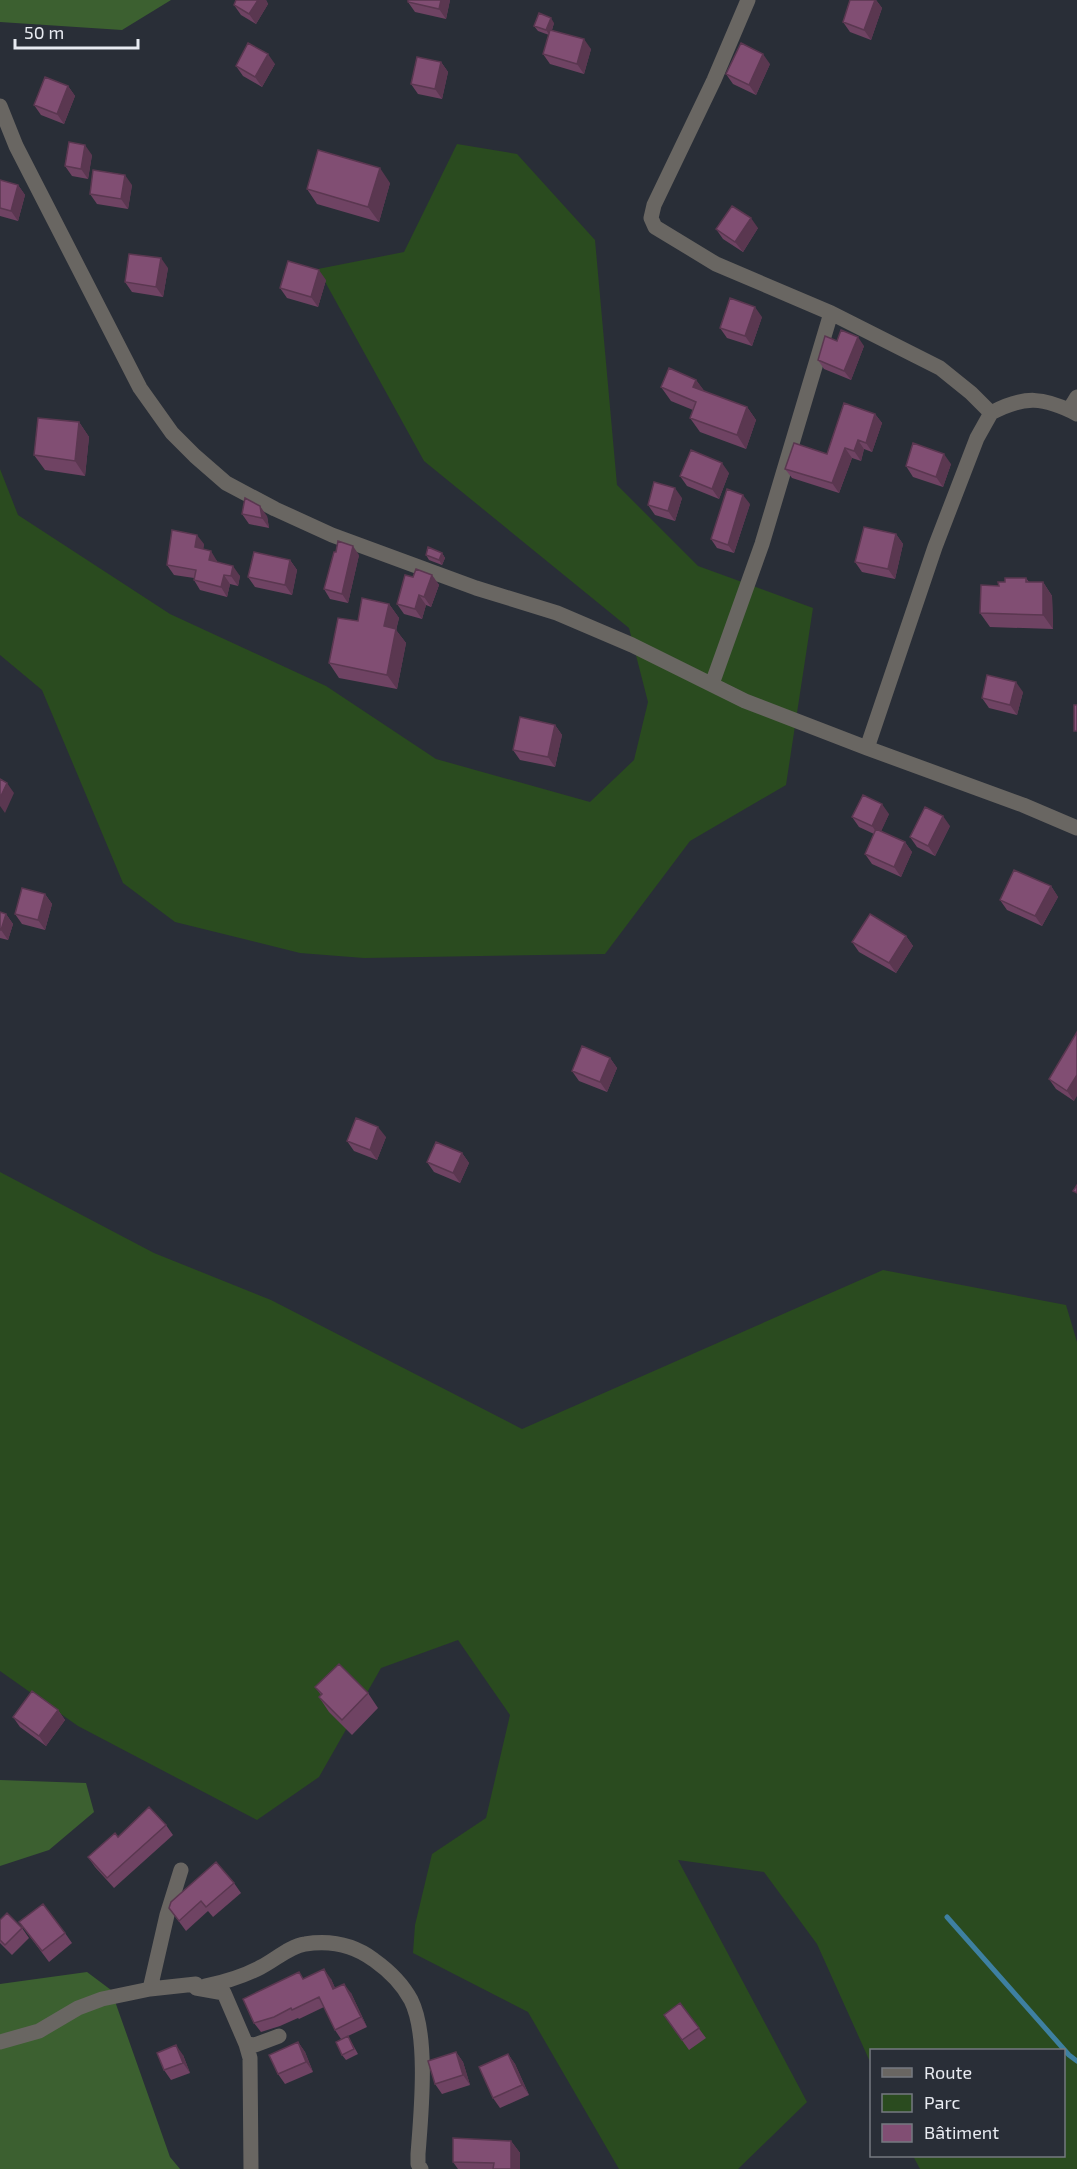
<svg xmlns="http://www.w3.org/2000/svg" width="1077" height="2169" viewBox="0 0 1077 2169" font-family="'Exo 2',sans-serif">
<rect width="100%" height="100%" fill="#292e37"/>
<path fill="#2a4b1f" d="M457 144 517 154 595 240 617 485 698 566 813 608 786 785 690 841 605 954 364 958 300 953 175 922 123 883 42 690 0 655V469L18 515 170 614 326 686 436 759 590 802 634 760 648 702 629 628 424 461 318 269 404 252Z
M0 1172 154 1253 271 1300 522 1429 883 1270 1066 1305 1077 1342V2169H920L913 2156H1064V2050H872L871 2064 817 1944 764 1872 678 1860 807 2102 738 2169H619L528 2012 413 1953 415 1925 432 1854 486 1818 510 1715 458 1640 381 1668 319 1777 257 1820 78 1726 0 1671Z"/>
<path fill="#3c6030" d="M0 0H171L122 30 0 22Z
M0 1780 86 1783 94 1812 49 1850 0 1866Z
M87 1972 111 1990 170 2157 180 2169H0V1984Z"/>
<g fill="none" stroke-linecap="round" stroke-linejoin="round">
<path stroke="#3e80a1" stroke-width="5" d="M947 1917 1069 2055 1077 2061"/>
<path stroke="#696662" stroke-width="15" d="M748 0 714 80 654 205 651 218 655 227 716 264 831 313 940 368 971 393 991 413 977 438 935 547 867 748
M0 106 16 146 140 388 172 433 195 456 226 483 275 509 332 535 476 588 557 613 632 645 745 701 867 748 1023 805 1077 828
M1069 410 1077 397
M991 413C1024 395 1044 397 1077 414
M712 684 762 544 831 313
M205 1986C225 1982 244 1976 261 1967 275 1960 290 1946 305 1944 330 1940 354 1945 374 1960 388 1970 403 1985 411 2000 429 2036 421 2114 418 2154V2164L421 2169
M150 1989 167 1915 181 1870
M0 2042 39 2031 78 2008 102 1999 150 1989 196 1984V1988L224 1993 246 2044 250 2058 251 2169
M246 2044 255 2045 279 2036"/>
</g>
<path fill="#6f4363" d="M236 0H266L268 4 256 24 241 15 234 5Z
M408 0H450L446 19 415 12 408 2Z
M850 0H876L882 8 871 40 850 32 843 22Z
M554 23 552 30 591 49 584 74 550 64 543 54 549 35 538 31 534 26Z
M441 62 448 72 442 99 418 94 411 84Z
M275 64 262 87 243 76 236 66Z
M770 64 756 95 733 84 726 74Z
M68 86 75 96 64 124 41 115 34 105Z
M92 155 88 179 72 176 65 166Z
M0 180 18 185 25 195 18 221 0 216Z
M390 183 379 222 317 204 307 189Z
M132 185 128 209 97 204 90 194Z
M758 228 743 252 723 239 716 229Z
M168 268 163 297 132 292 125 282Z
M326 280 318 307 287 298 280 288Z
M762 317 752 346 727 338 720 328Z
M837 341 864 346 851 380 824 369 818 360Z
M696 380 704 391 747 407 756 420 746 449 700 432 690 418 693 410 671 401 661 387Z
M875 414 882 423 872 452 864 449 861 461 852 458 839 493 792 478 785 469 827 454Z
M79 422 89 437 85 476 45 470 34 455Z
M951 464 943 487 913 477 906 466Z
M729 473 719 499 687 486 680 476Z
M682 498 675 521 655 515 648 505Z
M750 504 734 553 717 548 711 539Z
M242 514 267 516 269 528 249 524Z
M896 534 903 544 895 579 862 572 855 562Z
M204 544 203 549 217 561V562L240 576 238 586 230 584 227 597 200 590 194 580V578L174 575 167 565Z
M442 553 445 558 442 565 429 560 426 555Z
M359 555 348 603 330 599 324 589Z
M290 560 297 570 292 595 255 587 248 577Z
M432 575 439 585 431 607 426 605 422 619 404 614 397 604 413 577Z
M1026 578 1029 582H1043L1052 596 1053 629 990 627 980 613 999 586 1005 582Z
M389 604 399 618 396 630 406 643 397 689 339 678 329 663 358 621Z
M1023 692 1017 715 989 708 982 698Z
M555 725 562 735 555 767 520 760 513 750Z
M889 814 881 831 905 842 912 852 901 877 872 864 865 854 874 834 859 827 852 817Z
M950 826 935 856 917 847 910 837Z
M1051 886 1058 897 1042 926 1007 910 1000 900Z
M45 894 52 904 45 930 22 924 15 914Z
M0 912 6 914 13 924 8 940 0 938Z
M906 936 913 946 896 973 859 952 852 942Z
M1077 1032 1074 1101 1056 1089 1049 1079Z
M610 1058 617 1068 607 1092 579 1081 572 1071Z
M386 1137 377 1160 354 1151 347 1141Z
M462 1153 469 1163 460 1183 434 1172 427 1162Z
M315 1687 368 1693 378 1708 352 1735 329 1712 319 1697 321 1695Z
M58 1710 65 1720 46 1746 20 1727 13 1717Z
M166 1825 173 1835 114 1888 95 1867 88 1857Z
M234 1883 241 1893 213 1917 208 1911 186 1931 169 1908Z
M0 1920 22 1928 29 1938 12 1955 0 1943Z
M19 1922 65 1933 72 1943 49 1962Z
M304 1979H331L335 1988 351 1993 367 2027 348 2036 358 2054 346 2060 342 2055 341 2039 335 2030 324 2007 299 2019 298 2018 280 2026 261 2032 254 2023Z
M680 2003 706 2038 689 2050 664 2015Z
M298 2042 305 2052 313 2072 285 2084 278 2074Z
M456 2052 463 2062 470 2085 442 2094 435 2084Z
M508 2054 515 2064 529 2095 500 2108 493 2098Z
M183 2055 190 2073 171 2080 164 2070Z
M511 2141 520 2153V2169H458L453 2162Z"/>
<path fill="#5a3750" d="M258 0H266L268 4 256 24 249 14Z
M441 0H450L446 19 439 9Z
M875 0H876L882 8 871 40 864 30Z
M551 18 554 23 550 36 546 30Z
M584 39 591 49 584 74 577 64Z
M268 54 275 64 262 87 255 77Z
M763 54 770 64 756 95 749 85Z
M441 62 448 72 442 99 435 89Z
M68 86 75 96 64 124 57 114Z
M85 145 92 155 88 179 81 169Z
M380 168 390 183 379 222 368 207Z
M125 175 132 185 128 209 121 199Z
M18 185 25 195 18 221 11 211Z
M751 218 758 228 743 252 735 242Z
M161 258 168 268 163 297 156 287Z
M319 270 326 280 318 307 311 297Z
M755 307 762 317 752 346 745 336Z
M858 337 864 346 851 380 844 371Z
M696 380 706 393 693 387Z
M747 407 756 420 746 449 737 435Z
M875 414 882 423 872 452 866 443Z
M79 422 89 437 85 476 75 461Z
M858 440 864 449 861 461 854 451Z
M845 448 852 458 839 493 832 483Z
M944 454 951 464 943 487 936 477Z
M722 463 729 473 719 499 712 489Z
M675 488 682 498 675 521 668 511Z
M743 495 750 504 734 553 728 545Z
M260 506 267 516 269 528 262 518Z
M896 534 903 544 895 579 888 569Z
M197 535 204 544 202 557 195 547Z
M353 546 359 555 348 603 342 594Z
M211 551 217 561 215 570 209 560Z
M442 553 445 558 442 565 439 560Z
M290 560 297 570 292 595 285 585Z
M233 566 240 576 238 586 231 576Z
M224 575 230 584 227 597 221 587Z
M432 575 439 585 431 607 424 597Z
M1043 582 1052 596 1053 629 1043 615Z
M419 595 426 605 422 619 415 609Z
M389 604 399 618 396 630 406 643 397 689 387 675 384 626Z
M1016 682 1023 692 1017 715 1010 705Z
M555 725 562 735 555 767 548 757Z
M7 783 14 793 5 813 0 806V798Z
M882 804 889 814 879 836 872 826Z
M943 816 950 826 935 856 928 846Z
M905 842 912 852 901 877 894 867Z
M1051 886 1058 897 1042 926 1035 916Z
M45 894 52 904 45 930 38 920Z
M6 914 13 924 8 940 1 930Z
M906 936 913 946 896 973 889 963Z
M610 1058 617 1068 607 1092 600 1082Z
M1077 1075V1096L1074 1101 1067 1091Z
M378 1127 386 1137 377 1160 370 1150Z
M462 1153 469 1163 460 1183 453 1173Z
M58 1710 65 1720 46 1746 39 1736Z
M324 1969 331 1979 340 1999 333 1989Z
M344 1984 351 1993 367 2027 361 2017Z
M298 2042 305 2052 313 2072 306 2062Z
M176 2045 183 2055 190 2073 183 2063Z
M456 2052 463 2062 470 2085 463 2075Z
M508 2054 515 2064 529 2095 522 2085Z
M511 2141 520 2153V2169H511Z"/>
<path fill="#814e73" stroke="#5a3750" stroke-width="1.5" d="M236 0H258L249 14 234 5Z
M408 0H441L439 9 408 2Z
M850 0H875L864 30 843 22Z
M539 13 551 18 546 30 534 26Z
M550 30 584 39 577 64 543 54Z
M248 43 268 54 255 77 236 66Z
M741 43 763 54 749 85 726 74Z
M417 57 441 62 435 89 411 84Z
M45 77 68 86 57 114 34 105Z
M69 142 85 145 81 169 65 166Z
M318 150 380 168 368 207 307 189Z
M93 170 125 175 121 199 90 194Z
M0 180 18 185 11 211 0 208Z
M732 206 751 218 735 242 716 229Z
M129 254 161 258 156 287 125 282Z
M288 261 319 270 311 297 280 288Z
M730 298 755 307 745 336 720 328Z
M841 330 858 337 844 371 818 360 825 336 837 341Z
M669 368 696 380 693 387 747 407 737 435 690 418 696 402 661 387Z
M844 403 875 414 866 443 858 440 854 451 845 448 832 483 785 469 794 443 827 454Z
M38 418 79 422 75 461 34 455Z
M913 443 944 454 936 477 906 466Z
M691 450 722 463 712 489 680 476Z
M654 482 675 488 668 511 648 505Z
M727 489 743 495 728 545 711 539Z
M245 498 260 506 262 518 242 514Z
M864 527 896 534 888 569 855 562Z
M172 530 197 535 195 547 211 551 209 560 233 566 231 576 224 575 221 587 194 580 196 570 167 565Z
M338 541 353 546 342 594 324 589 334 552H336Z
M428 547 442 553 439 560 426 555Z
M254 552 290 560 285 585 248 577Z
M416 569 432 575 424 597 419 595 415 609 397 604 405 575 413 577Z
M1005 578H1026V582H1043V615L980 613 981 585 999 586 998 582H1005Z
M362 598 389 604 384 626 396 629 387 675 329 663 338 618 358 621Z
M987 675 1016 682 1010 705 982 698Z
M1074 705H1077V731H1074Z
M520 717 555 725 548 757 513 750Z
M0 779 7 783 0 798Z
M863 795 882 804 872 826 852 817Z
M925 807 943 816 928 846 910 837Z
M876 829 905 842 894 867 865 854Z
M1014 870 1051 886 1035 916 1000 900Z
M22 888 45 894 38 920 15 914Z
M0 912 6 914 1 930H0Z
M870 914 906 936 889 963 852 942Z
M1077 1032V1075L1067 1091 1049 1079Z
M582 1046 610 1058 600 1082 572 1071Z
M356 1118 378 1127 370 1150 347 1141Z
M436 1142 462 1153 453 1173 427 1162Z
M1077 1185V1193L1073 1191Z
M339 1664 368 1693 342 1720 319 1697 322 1694 315 1687Z
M32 1691 58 1710 39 1736 13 1717Z
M149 1807 166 1825 107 1878 88 1857 115 1833 118 1837Z
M216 1862 234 1883 206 1907 201 1901 179 1921 169 1908 171 1902Z
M43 1904 65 1933 42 1951 19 1922Z
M7 1913 22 1928 5 1945 0 1940V1920Z
M324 1969 333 1989 344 1984 361 2017 335 2030 319 1997 292 2010 291 2008 274 2017 254 2023 243 1999 299 1972 303 1979Z
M680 2003 699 2028 682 2040 664 2015Z
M348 2036 354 2049 342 2055 336 2042Z
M298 2042 306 2062 278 2074 269 2055Z
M176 2045 183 2063 164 2070 157 2053Z
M456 2052 463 2075 435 2084 428 2061Z
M508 2054 522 2085 493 2098 479 2067Z
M453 2138 511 2141V2169H493L494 2163 453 2162Z"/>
<rect x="870" y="2049" width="195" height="108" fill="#292e37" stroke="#757a81" stroke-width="1.5"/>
<rect x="882" y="2068" width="30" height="9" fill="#696662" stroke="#757a81" stroke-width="1.5"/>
<text x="924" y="2079" font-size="18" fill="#e8ebf1">Route</text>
<rect x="882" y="2094" width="30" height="18" fill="#2a4b1f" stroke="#757a81" stroke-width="1.5"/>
<text x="924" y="2109" font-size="18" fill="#e8ebf1">Parc</text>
<rect x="882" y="2124" width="30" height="18" fill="#814e73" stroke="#757a81" stroke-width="1.5"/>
<text x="924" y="2139" font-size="18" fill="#e8ebf1">Bâtiment</text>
<path d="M15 39v9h123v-9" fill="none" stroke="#e8ebf1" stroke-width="3"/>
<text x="24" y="39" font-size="18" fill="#e8ebf1" stroke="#292e37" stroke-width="4.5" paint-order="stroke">50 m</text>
</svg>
